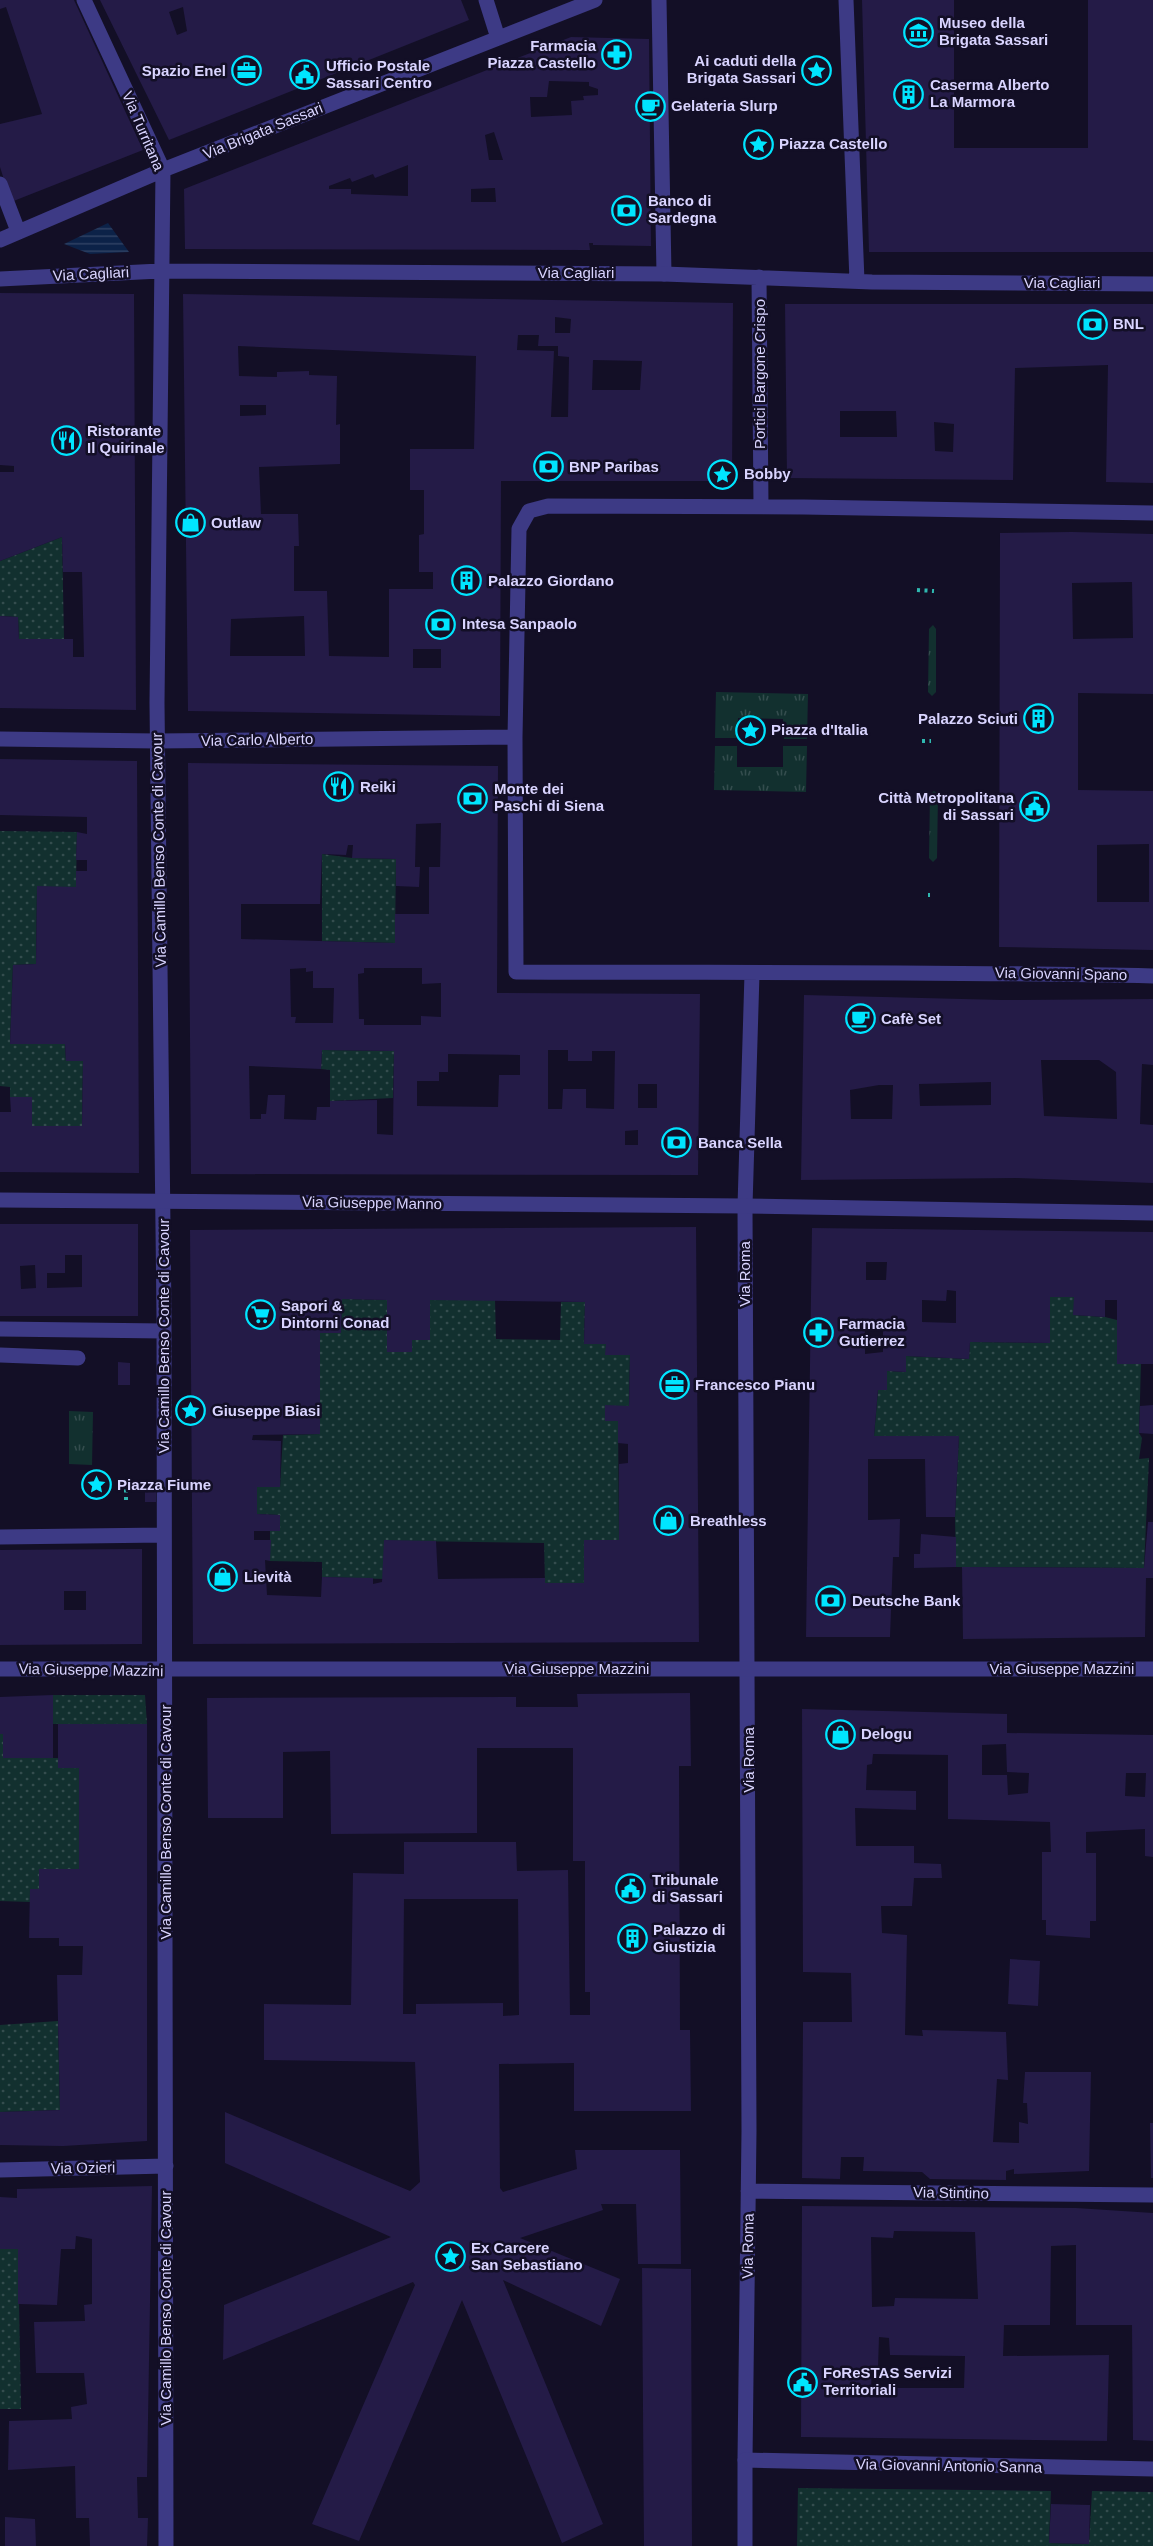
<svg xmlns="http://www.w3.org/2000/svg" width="1153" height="2546" viewBox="0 0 1153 2546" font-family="Helvetica,sans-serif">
<defs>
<pattern id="grass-tufts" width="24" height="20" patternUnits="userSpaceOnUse" patternTransform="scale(1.5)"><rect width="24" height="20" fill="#12302f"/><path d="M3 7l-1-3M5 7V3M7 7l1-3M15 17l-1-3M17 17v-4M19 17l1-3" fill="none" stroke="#344d4e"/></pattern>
<pattern id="garden-dots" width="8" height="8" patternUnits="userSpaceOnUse" patternTransform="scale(1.5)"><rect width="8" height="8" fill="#12302f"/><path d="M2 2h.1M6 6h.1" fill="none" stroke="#344d4e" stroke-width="1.8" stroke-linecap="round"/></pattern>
<pattern id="water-rules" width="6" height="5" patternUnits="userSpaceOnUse" patternTransform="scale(1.5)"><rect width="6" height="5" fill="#0c2248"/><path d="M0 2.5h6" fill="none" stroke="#2f4163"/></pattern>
</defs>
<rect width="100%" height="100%" fill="#130f26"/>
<path fill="url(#grass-tufts)" d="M933 625 936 629V692L932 696 928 692 929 629Z
M716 692 808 694 807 739H784L783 719 738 718 737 738H715Z
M715 746H737V767H783V746H807L806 792 714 790Z
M934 791 938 794 937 858 933 862 929 858 930 794Z
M69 1411 93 1412 92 1465 69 1464Z"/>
<path fill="url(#garden-dots)" d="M62 537 64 639H19L18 617 0 616V561Z
M0 831 77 832 76 887H37L36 964 13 965 10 1044H65L66 1061H83L82 1126H32V1098L10 1097V1087L0 1086Z
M322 854 352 858 396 859 395 943 322 941Z
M322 1050 394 1051 393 1098 330 1101V1070L321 1069Z
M1050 1297H1074V1315L1105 1317 1117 1320 1118 1364H1141L1139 1433 1142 1438 1139 1459 1149 1458 1144 1568 956 1567 955 1517 959 1436H874L878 1390H887V1371L906 1372V1356L969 1359 970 1342 1049 1343Z
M342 1299 387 1300V1352H412V1340H430V1300H495L496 1339 560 1340 561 1302H585L584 1344H606V1355H630L629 1406 618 1421 619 1540H584V1583H545L544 1543 411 1541 384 1579 322 1577V1562L270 1561V1530H280V1515L257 1514V1487H280L283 1435 320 1434V1333H341Z
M53 1695H145L147 1724H53Z
M0 1734H3V1758H58V1768H79V1869H39V1889L30 1902 0 1901Z
M58 2021 60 2110 0 2112V2025Z
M0 2249H18L21 2409H0Z
M798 2488 1051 2491 1049 2543 1089 2544 1092 2491 1153 2492V2546H797Z"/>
<path fill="url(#water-rules)" d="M108 223 129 252 90 254 64 244Z"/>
<path fill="#241b47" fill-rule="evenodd" d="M0 0H74L143 150 11 202 0 167V124L42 114 6 7 0 9Z
M100 0H461L469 20 169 140ZM183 7 187 31 177 35 169 12Z
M862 0H954V148H1088V0H1153V252H869Z
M571 37 649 39 651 246 593 245V243H589L590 250 185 249 184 189ZM549 81 589 82V86L598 89V95L583 96 584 100 571 101 572 115 531 117 530 97H547ZM494 132 503 160H489L485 135ZM408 165V196L351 194V189H329V186L350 178 352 182 373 174 375 178ZM495 188 496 202H471V189Z
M0 293 134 294 136 710 0 708V616L18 617 19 639H73V657H84L82 572H63L62 537 0 561V472H14V466L0 465Z
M183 294 733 303 732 481H501L500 716 188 711ZM555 317 571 319 570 333H555ZM518 335H539L538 346H558V356L569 357 568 417H551L554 351 517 350ZM238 346 476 356 474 449H410V490H424V534L419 535V572H433V589H389V657L329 656 327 591H294V546H299L298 514H261L259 467 340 464V424L336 425 337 376 309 375V371L277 372V377L239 376ZM593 360 642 361 640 390H592ZM240 405H266V415L240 416ZM304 616 305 656H230L231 619ZM413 649H441V668H413Z
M785 304H1153V483L1106 482 1108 365 1015 368 1013 480 787 478ZM840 411H896L897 437H840ZM934 422 954 424 953 452 935 451Z
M1072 532 1153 534V694L1078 693V790L1153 791V950L999 947 1000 533ZM1132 582 1133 638 1073 639 1072 583ZM1149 844V902H1097V845Z
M0 759 137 761 139 1173 0 1172V1112H11L10 1097H32V1126H82L83 1061H66L65 1044H10L13 965 36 964 37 886 76 887V871H87V860H76L77 832 87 834V817L0 815Z
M188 763 498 766 497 993 700 994 698 1175 191 1174ZM441 823 440 867H429V914H395V943L241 939V904H320L322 854 346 855 348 845H353L352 858 396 859V886L419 887 420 867H415L416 824ZM306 968V972L313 971V988H334L333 1023H295L296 1017H291L290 969ZM364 968H422V984L441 983V1017L421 1016V1025H364V1019H359L358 974 364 973ZM322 1050 394 1051 393 1135 377 1134V1100L330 1101V1107H317L316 1120 284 1119 285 1095H268L266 1114H261V1119H250L249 1066 321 1069ZM548 1050H568V1061H592V1051H615L614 1109 586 1108V1089H563L562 1109H548ZM448 1054 520 1055V1075H499L498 1107 417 1106V1081H439V1072H448ZM638 1084H657V1108H638ZM638 1130V1145H625V1131Z
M804 995 1002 1000 1153 999V1065L1142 1064 1140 1124 1153 1125V1183L1017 1178 801 1180ZM1041 1060H1099L1116 1072 1117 1119 1044 1116ZM991 1082V1105L920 1106 919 1084ZM879 1085H893L892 1119H851L850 1090Z
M0 1224H138V1316H0ZM65 1255H82V1287L47 1288V1273H65ZM35 1265 36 1288 21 1289 20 1266Z
M696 1227 699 1642 193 1644 190 1230ZM342 1299 387 1300V1352H412V1340H430V1300L585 1302 584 1344H606L605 1355H630L629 1406 605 1405V1421H618V1443L628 1444V1463L619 1464V1540H584V1583H545V1578L438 1579 436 1541 384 1540 382 1582 373 1584V1578L322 1577 321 1597 267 1595 265 1560 270 1561 271 1540H254V1531H280V1515L257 1514V1487H280L281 1441 252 1440 253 1435 320 1434V1333H341Z
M812 1228 1153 1232V1364H1117V1300H1105V1317L1073 1315 1074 1297H1050V1343L970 1342 969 1359 906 1356V1372L887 1371V1390H878L874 1436H959L955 1517H926L925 1459H868V1520L900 1519 899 1557H893L890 1637H806ZM866 1262H887L886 1280H866ZM947 1290 956 1291V1323L922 1322V1300L946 1301ZM883 1322V1352L865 1354V1327Z
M118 1362 130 1363V1385H118Z
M1153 1405V1434L1139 1433 1140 1406Z
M145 1482H156V1502H145Z
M1148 1522H1153V1578H1146L1145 1637 963 1639 962 1567 1144 1568Z
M921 1534 956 1537V1567L914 1568V1554H920Z
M142 1549V1644L0 1645V1550ZM64 1591H86V1610H64Z
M690 1693 691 1766H679L680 2030H690L691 2111H574V2063L499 2064 500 2188 503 2192 577 2169 575 2150H680L681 2264H638L636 2204H601L603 2210 520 2238 620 2279 601 2326 503 2280 603 2524 562 2543 462 2300 359 2541 312 2524 415 2285 413 2282 223 2360 224 2305 391 2237 225 2163V2112L410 2191 420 2182 415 2062 264 2060V2004L351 2005 353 1873 404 1874V1842H516L517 1871 568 1870 570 2015H590V1992H585V1861H573V1748H477V1833L331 1834 330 1751 283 1752V1818H208L207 1698 516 1697V1707H578L577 1694ZM404 1899H518L519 2015 503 2016V2003L416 2004V2014H403Z
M53 1695V1758H3V1734H0V1697Z
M802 1709 1007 1714V1733L1153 1735V1857L1145 1856V1829L1086 1832V1853H1096V1921H1090V1938L1046 1935V1920H1042V1852H1051L1050 1822 948 1819V1755L873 1754 872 1764 867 1765 866 1790 916 1791V1810L855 1808 856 1846H914V1863L941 1864 942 1878H914L912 1906H881L882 1933 907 1935 905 2035 923 2036 922 2030 1006 2032 1008 2080 997 2079 993 2142 1019 2143V2122L1028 2124 1027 2103H1023L1025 2072H1091L1089 2171 1014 2174V2169L1006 2171V2180L930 2179 922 2172 863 2171 864 2157H841L840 2179 802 2178 803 2022H852L851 1973 803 1972ZM1006 1744 1007 1772 1029 1773 1028 1793 1008 1795 1007 1775H982V1745ZM1126 1773H1146L1145 1797 1125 1796Z
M58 1724H147V2141L63 2146 0 2145V2112L60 2110 57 1975H82L83 1946H59V1938H29L30 1889H39V1869H79V1768H58Z
M1010 1959 1040 1961 1038 2006 1008 2004Z
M1150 2123H1153V2178H1151Z
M152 2186 147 2477H137L138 2518H148L147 2546H90L89 2518H76L75 2466 8 2470 9 2421 72 2419 71 2407 87 2404 84 2373H36L34 2322 85 2321 84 2305 92 2304V2239L76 2236 75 2249H61L57 2305 18 2304V2249H0V2197L17 2198V2189Z
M802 2206 1076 2208 1153 2213V2441L1133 2440 1132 2325H1076V2245L1051 2246 1050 2325H1004L1003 2356 1109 2355 1107 2441 801 2437ZM894 2231 975 2232 978 2299 895 2298 894 2306 872 2307 871 2237 893 2238ZM879 2337 889 2338 890 2355 965 2356 964 2388H871L872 2367H878Z
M642 2268 691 2269 692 2546H644Z
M1051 2504 1090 2505 1089 2544 1049 2543Z
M5 2517 35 2519 36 2546H5Z"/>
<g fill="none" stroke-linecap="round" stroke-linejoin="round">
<path stroke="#2fb8b0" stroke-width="4" stroke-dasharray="3 4.5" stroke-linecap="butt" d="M917 590 934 591
M922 741H931
M928 895H930
M126 1500V1481"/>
<path stroke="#3d3a85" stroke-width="15" d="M0 1355 78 1358"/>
<path stroke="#3d3a85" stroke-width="15" d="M659 0 664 274"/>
<path stroke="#3d3a85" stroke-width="15" d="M84 0 163 170 157 703 164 1316 166 2546
M486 0 498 38
M846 0 857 281
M0 184 18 231
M0 240 163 170 595 0
M759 277 761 506
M0 279 160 271 664 274 872 282 1153 284
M1153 513 804 507 548 506 529 511 519 529 515 737 516 972C728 973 941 971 1153 976
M0 739 157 741 515 737
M0 1329 164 1331
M0 1537 164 1535
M0 2170 166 2166
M748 2191 1153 2195
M745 2460 749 2131 745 1206 752 974"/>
<path stroke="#3d3a85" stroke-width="15" d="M0 1200 745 1206 1153 1213
M0 1669H1153
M745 2546V2460L1153 2469"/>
</g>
<defs>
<symbol id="museum-ring" viewBox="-11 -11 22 22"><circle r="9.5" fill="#130f26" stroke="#00e5ff" stroke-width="1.5"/><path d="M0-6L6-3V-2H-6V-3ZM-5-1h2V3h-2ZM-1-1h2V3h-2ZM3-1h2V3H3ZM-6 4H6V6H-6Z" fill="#00e5ff"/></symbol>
<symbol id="pharmacy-ring" viewBox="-11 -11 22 22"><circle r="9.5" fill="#130f26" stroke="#00e5ff" stroke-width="1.5"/><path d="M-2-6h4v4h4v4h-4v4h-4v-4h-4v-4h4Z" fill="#00e5ff"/></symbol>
<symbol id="sight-ring" viewBox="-11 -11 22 22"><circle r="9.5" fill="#130f26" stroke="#00e5ff" stroke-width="1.5"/><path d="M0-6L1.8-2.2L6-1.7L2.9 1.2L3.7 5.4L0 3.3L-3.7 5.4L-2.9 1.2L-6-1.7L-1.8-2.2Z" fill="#00e5ff"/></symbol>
<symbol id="office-ring" viewBox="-11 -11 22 22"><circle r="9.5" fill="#130f26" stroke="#00e5ff" stroke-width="1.5"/><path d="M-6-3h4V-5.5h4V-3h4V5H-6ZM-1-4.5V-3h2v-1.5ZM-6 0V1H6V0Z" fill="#00e5ff"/></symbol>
<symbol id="civic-ring" viewBox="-11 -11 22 22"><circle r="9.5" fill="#130f26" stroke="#00e5ff" stroke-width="1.5"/><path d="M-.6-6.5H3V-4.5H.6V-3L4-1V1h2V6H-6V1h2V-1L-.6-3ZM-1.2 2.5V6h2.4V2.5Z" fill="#00e5ff"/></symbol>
<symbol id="building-ring" viewBox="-11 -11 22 22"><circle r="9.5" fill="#130f26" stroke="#00e5ff" stroke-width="1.5"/><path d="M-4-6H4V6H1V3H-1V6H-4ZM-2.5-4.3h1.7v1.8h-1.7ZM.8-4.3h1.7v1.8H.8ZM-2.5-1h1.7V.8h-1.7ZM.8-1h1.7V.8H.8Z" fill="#00e5ff"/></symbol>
<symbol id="cafe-ring" viewBox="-11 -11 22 22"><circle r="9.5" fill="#130f26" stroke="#00e5ff" stroke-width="1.5"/><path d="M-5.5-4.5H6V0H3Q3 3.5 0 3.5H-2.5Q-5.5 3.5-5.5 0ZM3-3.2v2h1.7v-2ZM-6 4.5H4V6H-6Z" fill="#00e5ff"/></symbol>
<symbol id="bank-ring" viewBox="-11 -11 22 22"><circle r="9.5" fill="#130f26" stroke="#00e5ff" stroke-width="1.5"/><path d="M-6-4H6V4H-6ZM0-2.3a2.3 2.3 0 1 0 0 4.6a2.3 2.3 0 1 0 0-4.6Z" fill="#00e5ff"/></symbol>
<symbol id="restaurant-ring" viewBox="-11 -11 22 22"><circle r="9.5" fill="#130f26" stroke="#00e5ff" stroke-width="1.5"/><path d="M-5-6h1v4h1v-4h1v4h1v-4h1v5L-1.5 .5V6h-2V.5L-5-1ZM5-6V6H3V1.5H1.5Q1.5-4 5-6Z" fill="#00e5ff"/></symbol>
<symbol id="shop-ring" viewBox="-11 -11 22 22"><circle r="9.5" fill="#130f26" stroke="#00e5ff" stroke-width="1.5"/><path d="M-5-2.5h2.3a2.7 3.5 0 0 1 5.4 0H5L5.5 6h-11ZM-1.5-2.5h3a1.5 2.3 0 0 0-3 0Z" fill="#00e5ff"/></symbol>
<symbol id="supermarket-ring" viewBox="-11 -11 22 22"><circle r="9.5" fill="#130f26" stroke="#00e5ff" stroke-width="1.5"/><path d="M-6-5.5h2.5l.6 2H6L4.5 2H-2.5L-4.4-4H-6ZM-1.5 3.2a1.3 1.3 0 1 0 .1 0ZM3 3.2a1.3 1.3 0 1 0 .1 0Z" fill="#00e5ff"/></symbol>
</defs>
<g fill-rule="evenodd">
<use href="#museum-ring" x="902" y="16" width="33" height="33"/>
<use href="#pharmacy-ring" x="600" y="38" width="33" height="33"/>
<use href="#sight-ring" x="800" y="54" width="33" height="33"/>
<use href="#office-ring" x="230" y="54" width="33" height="33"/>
<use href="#civic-ring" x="288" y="58" width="33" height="33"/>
<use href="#building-ring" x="892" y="78" width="33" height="33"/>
<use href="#cafe-ring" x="634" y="90" width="33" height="33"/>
<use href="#sight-ring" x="742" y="128" width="33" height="33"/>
<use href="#bank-ring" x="610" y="194" width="33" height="33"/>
<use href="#bank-ring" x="1076" y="308" width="33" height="33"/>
<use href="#restaurant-ring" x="50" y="424" width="33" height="33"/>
<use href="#bank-ring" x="532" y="450" width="33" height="33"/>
<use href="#sight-ring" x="706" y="458" width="33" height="33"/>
<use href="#shop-ring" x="174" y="506" width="33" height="33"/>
<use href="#building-ring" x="450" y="564" width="33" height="33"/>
<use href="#bank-ring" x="424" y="608" width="33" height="33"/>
<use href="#building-ring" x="1022" y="702" width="33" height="33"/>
<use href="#sight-ring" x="734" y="714" width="33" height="33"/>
<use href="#restaurant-ring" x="322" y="770" width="33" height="33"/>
<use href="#bank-ring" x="456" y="782" width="33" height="33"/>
<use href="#civic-ring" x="1018" y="790" width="33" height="33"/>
<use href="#cafe-ring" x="844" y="1002" width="33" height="33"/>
<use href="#bank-ring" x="660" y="1126" width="33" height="33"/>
<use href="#supermarket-ring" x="244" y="1298" width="33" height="33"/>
<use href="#pharmacy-ring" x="802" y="1316" width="33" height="33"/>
<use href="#office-ring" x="658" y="1368" width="33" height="33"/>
<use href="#sight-ring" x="174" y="1394" width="33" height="33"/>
<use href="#sight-ring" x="80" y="1468" width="33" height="33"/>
<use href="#shop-ring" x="652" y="1504" width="33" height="33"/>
<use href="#shop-ring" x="206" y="1560" width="33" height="33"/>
<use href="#bank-ring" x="814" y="1584" width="33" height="33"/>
<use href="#shop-ring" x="824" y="1718" width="33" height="33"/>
<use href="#civic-ring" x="614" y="1872" width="33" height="33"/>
<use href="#building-ring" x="616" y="1922" width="33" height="33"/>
<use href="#sight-ring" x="434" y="2240" width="33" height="33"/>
<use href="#civic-ring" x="786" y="2366" width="33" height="33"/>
</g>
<g text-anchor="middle" stroke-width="5" stroke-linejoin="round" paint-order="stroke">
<g font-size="15" font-weight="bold" fill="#d9d4ff" stroke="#130f26" text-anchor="start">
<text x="939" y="28">Museo della<tspan x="939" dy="17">Brigata Sassari</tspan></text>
<text x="596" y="51" text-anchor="end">Farmacia<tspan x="596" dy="17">Piazza Castello</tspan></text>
<text x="796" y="66" text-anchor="end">Ai caduti della<tspan x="796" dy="17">Brigata Sassari</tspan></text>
<text x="326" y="71">Ufficio Postale<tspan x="326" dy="17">Sassari Centro</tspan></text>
<text x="226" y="76" text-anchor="end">Spazio Enel</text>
<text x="930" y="90">Caserma Alberto<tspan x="930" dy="17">La Marmora</tspan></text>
<text x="671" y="111">Gelateria Slurp</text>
<text x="779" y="149">Piazza Castello</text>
<text x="648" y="206">Banco di<tspan x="648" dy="17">Sardegna</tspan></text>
<text x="1113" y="329">BNL</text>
<text x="87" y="436">Ristorante<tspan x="87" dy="17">Il Quirinale</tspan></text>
<text x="569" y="472">BNP Paribas</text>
<text x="744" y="479">Bobby</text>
<text x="211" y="528">Outlaw</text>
<text x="488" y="586">Palazzo Giordano</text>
<text x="462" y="629">Intesa Sanpaolo</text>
<text x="1018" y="724" text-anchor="end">Palazzo Sciuti</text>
<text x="771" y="735">Piazza d'Italia</text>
<text x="360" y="792">Reiki</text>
<text x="494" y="794">Monte dei<tspan x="494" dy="17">Paschi di Siena</tspan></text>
<text x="1014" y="803" text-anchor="end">Città Metropolitana<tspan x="1014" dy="17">di Sassari</tspan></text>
<text x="881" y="1024">Cafè Set</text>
<text x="698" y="1148">Banca Sella</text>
<text x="281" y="1311">Sapori &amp;<tspan x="281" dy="17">Dintorni Conad</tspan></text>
<text x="839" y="1329">Farmacia<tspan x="839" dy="17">Gutierrez</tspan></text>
<text x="695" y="1390">Francesco Pianu</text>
<text x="212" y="1416">Giuseppe Biasi</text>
<text x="117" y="1490">Piazza Fiume</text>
<text x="690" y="1526">Breathless</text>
<text x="244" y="1582">Lievità</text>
<text x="852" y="1606">Deutsche Bank</text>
<text x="861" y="1739">Delogu</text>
<text x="652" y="1885">Tribunale<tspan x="652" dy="17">di Sassari</tspan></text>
<text x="653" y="1935">Palazzo di<tspan x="653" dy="17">Giustizia</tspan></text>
<text x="471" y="2253">Ex Carcere<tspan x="471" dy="17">San Sebastiano</tspan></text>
<text x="823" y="2378">FoReSTAS Servizi<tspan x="823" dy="17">Territoriali</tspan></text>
</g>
<g font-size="15" fill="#d9d4ff" stroke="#130f26">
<text transform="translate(143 131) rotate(67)" y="5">Via Turritana</text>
<text transform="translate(263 131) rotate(-22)" y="5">Via Brigata Sassari</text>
<text x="576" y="278">Via Cagliari</text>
<text transform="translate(91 274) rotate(-3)" y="5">Via Cagliari</text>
<text x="1062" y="288">Via Cagliari</text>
<text transform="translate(760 374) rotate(-90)" y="5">Portici Bargone Crispo</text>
<text transform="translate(257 740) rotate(-1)" y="5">Via Carlo Alberto</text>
<text transform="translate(159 850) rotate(-91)" y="5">Via Camillo Benso Conte di Cavour</text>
<text transform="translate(1061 974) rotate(1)" y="5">Via Giovanni Spano</text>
<text transform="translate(372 1203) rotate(1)" y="5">Via Giuseppe Manno</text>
<text transform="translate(745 1274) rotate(-90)" y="5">Via Roma</text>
<text transform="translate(164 1336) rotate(-90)" y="5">Via Camillo Benso Conte di Cavour</text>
<text x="577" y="1674">Via Giuseppe Mazzini</text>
<text x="1062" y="1674">Via Giuseppe Mazzini</text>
<text transform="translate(91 1670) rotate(1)" y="5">Via Giuseppe Mazzini</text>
<text transform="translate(749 1760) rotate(-90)" y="5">Via Roma</text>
<text transform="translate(166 1822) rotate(-90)" y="5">Via Camillo Benso Conte di Cavour</text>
<text transform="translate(83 2168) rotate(-1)" y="5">Via Ozieri</text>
<text transform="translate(951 2193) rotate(1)" y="5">Via Stintino</text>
<text transform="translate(748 2246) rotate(-89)" y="5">Via Roma</text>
<text transform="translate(166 2308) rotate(-90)" y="5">Via Camillo Benso Conte di Cavour</text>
<text transform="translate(949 2466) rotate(1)" y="5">Via Giovanni Antonio Sanna</text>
</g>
</g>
</svg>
